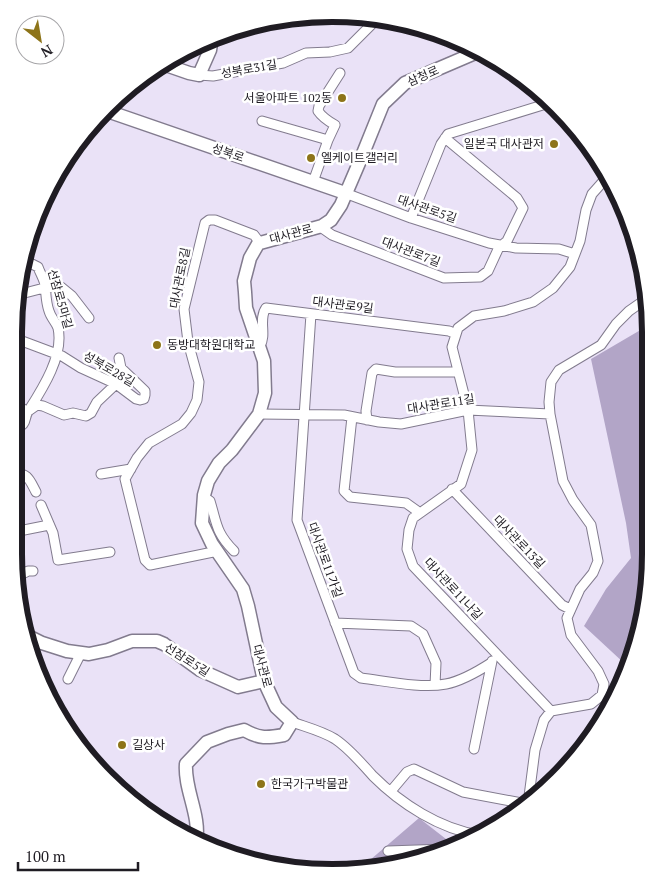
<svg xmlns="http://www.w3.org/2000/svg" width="665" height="887" viewBox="0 0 665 887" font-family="'PT Serif','Noto Sans KR',serif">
<rect width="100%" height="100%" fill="#eae2f7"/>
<path fill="#b2a5c7" d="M649 325 648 596 625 664 584 626 606 589 631 558 626 523 591 359Z
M419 818 455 846 435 856 356 872Z"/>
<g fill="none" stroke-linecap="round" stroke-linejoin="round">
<defs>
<path id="street" d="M199 75 213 76 283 63 306 53 330 52 348 48 376 20
M262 121 328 140 313 182
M445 138 517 198 523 208 507 241 502 245
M328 140 335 125C328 121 322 117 318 111L319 106 340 73
M345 193 411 218 489 243 516 248 559 249 575 254
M411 218 441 144 448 134 546 104
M322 226V228L332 235 444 278 480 277 488 271 500 245
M17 295 44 288 61 287 72 296 89 318
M311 314 297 520 354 673 361 678C386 681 421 689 446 684 462 681 477 672 491 663
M14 338 62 356 81 368 116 384 136 399 140 400 144 399 145 395V391L121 368 119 358
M260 346C267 334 258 319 266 308L449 331 456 334
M14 402 27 412 37 405 43 406 64 415 73 413 86 416 91 413 97 402 116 384
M259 414 344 415 379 422 401 424 468 410 550 414
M352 417 344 491 350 497 406 503 420 513
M367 420 366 411 372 373 376 369 395 372H458
M14 429C30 423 22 420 29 410 43 388 64 355 58 328 56 322 51 318 49 311 46 303 46 294 45 285 44 279 40 273 38 267L32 264 22 265
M14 474C28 472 30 481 36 492
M101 474 131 469
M452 489 562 605 570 609
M204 497 210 501C217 524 216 533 234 551
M41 505 53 533 58 560 110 552
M14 532 49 525
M218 551 150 565 145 560 125 479 137 458 149 443 182 424 191 413 197 400 199 382 188 342 184 309 205 223 209 220H215L254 235 260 243
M17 577 28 571H33
M335 623 411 626 423 634 436 663 435 685
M68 679 81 653
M551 711 413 566 407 549 409 530 413 518 461 484 472 450 468 410 452 347 458 328 474 316 504 311 533 302 553 288 570 267 580 241 586 210 592 194 608 176
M292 722C306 727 322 731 335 739 350 749 361 763 373 776 401 804 440 829 479 835
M474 749 492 661
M391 791 407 772 414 769 463 792 527 804
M528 804 535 750 544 720 551 711 591 704 602 695 604 684 598 671 571 635 567 618 580 589 593 573 598 561 591 525 573 500 563 481 550 414 549 402 551 382 559 370 601 345 616 324 629 311 649 297
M388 851 446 849 469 833"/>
<path id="secondary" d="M163 64 189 73 199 75 210 50 211 44
M110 112 345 193
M24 634 42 643 67 651 89 654 108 650 132 641H157L164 644 200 670 238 687 264 681
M196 842C201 815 184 790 186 764L207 742 228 734 244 730C260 739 267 738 284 735L292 722 276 707 264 681 248 606 243 589 212 544 202 523 204 495 208 481 219 463 232 450 259 414 265 393 264 361 246 308 245 292 244 281 250 258 258 244 260 243 322 226 331 220 341 205 362 156 383 104 405 83 475 53"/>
</defs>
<use href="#street" stroke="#827b8e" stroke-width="11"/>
<use href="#secondary" stroke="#827b8e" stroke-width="15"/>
<use href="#street" stroke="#fff" stroke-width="9"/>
<use href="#secondary" stroke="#fff" stroke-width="12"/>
</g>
<g fill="#8d7419" stroke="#fff" stroke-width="2">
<circle cx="342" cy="98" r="5"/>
<circle cx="554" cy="144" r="5"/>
<circle cx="311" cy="158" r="5"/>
<circle cx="157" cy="345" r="5"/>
<circle cx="122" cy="745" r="5"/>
<circle cx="261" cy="784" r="5"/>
</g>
<g text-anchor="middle" stroke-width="5" stroke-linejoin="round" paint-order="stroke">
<g font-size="12" fill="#1f1c23" stroke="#fff">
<text transform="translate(249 69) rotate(-10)" y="4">성북로31길</text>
<text transform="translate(423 76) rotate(-24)" y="4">삼청로</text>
<text transform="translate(228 153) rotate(19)" y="4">성북로</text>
<text transform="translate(427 209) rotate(19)" y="4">대사관로5길</text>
<text transform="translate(291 234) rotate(-15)" y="4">대사관로</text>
<text transform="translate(411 252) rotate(21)" y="4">대사관로7길</text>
<text transform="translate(180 278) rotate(-79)" y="4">대사관로8길</text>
<text transform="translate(60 299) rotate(74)" y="4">선잠로5마길</text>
<text transform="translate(343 305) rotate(7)" y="4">대사관로9길</text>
<text transform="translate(109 369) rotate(30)" y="4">성북로28길</text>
<text transform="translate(441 404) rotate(-9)" y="4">대사관로11길</text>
<text transform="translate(519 542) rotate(46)" y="4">대사관로13길</text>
<text transform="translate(325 560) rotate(70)" y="4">대사관로11가길</text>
<text transform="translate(453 589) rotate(47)" y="4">대사관로11나길</text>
<text transform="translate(187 660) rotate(33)" y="4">선잠로5길</text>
<text transform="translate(262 666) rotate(75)" y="4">대사관로</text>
</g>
<g font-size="12" fill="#1f1c23" stroke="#fff" text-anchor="start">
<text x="332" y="102" text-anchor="end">서울아파트 102동</text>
<text x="544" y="148" text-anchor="end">일본국 대사관저</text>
<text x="321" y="162">엘케이트갤러리</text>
<text x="167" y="349">동방대학원대학교</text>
<text x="132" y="749">길상사</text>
<text x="271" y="788">한국가구박물관</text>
</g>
</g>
<path d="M0 0H665V887H0ZM332 22H332A310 310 0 0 1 642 332V554A310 310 0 0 1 332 864H332A310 310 0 0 1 22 554V332A310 310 0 0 1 332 22Z" fill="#fff" fill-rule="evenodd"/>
<path fill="none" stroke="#1f1c23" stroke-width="6" d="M332 22H332A310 310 0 0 1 642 332V554A310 310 0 0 1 332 864H332A310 310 0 0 1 22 554V332A310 310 0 0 1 332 22Z"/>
<g transform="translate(40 40) rotate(149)"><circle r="24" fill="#ffffff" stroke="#a5a4a7"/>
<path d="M0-4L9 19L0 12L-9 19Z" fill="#8d7419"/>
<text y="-8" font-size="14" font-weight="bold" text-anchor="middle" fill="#1f1c23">N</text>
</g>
<path d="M18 862v8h120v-8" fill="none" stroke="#1f1c23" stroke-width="2.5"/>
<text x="25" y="862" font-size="15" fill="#1f1c23" stroke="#ffffff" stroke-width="4" paint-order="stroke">100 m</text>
</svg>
